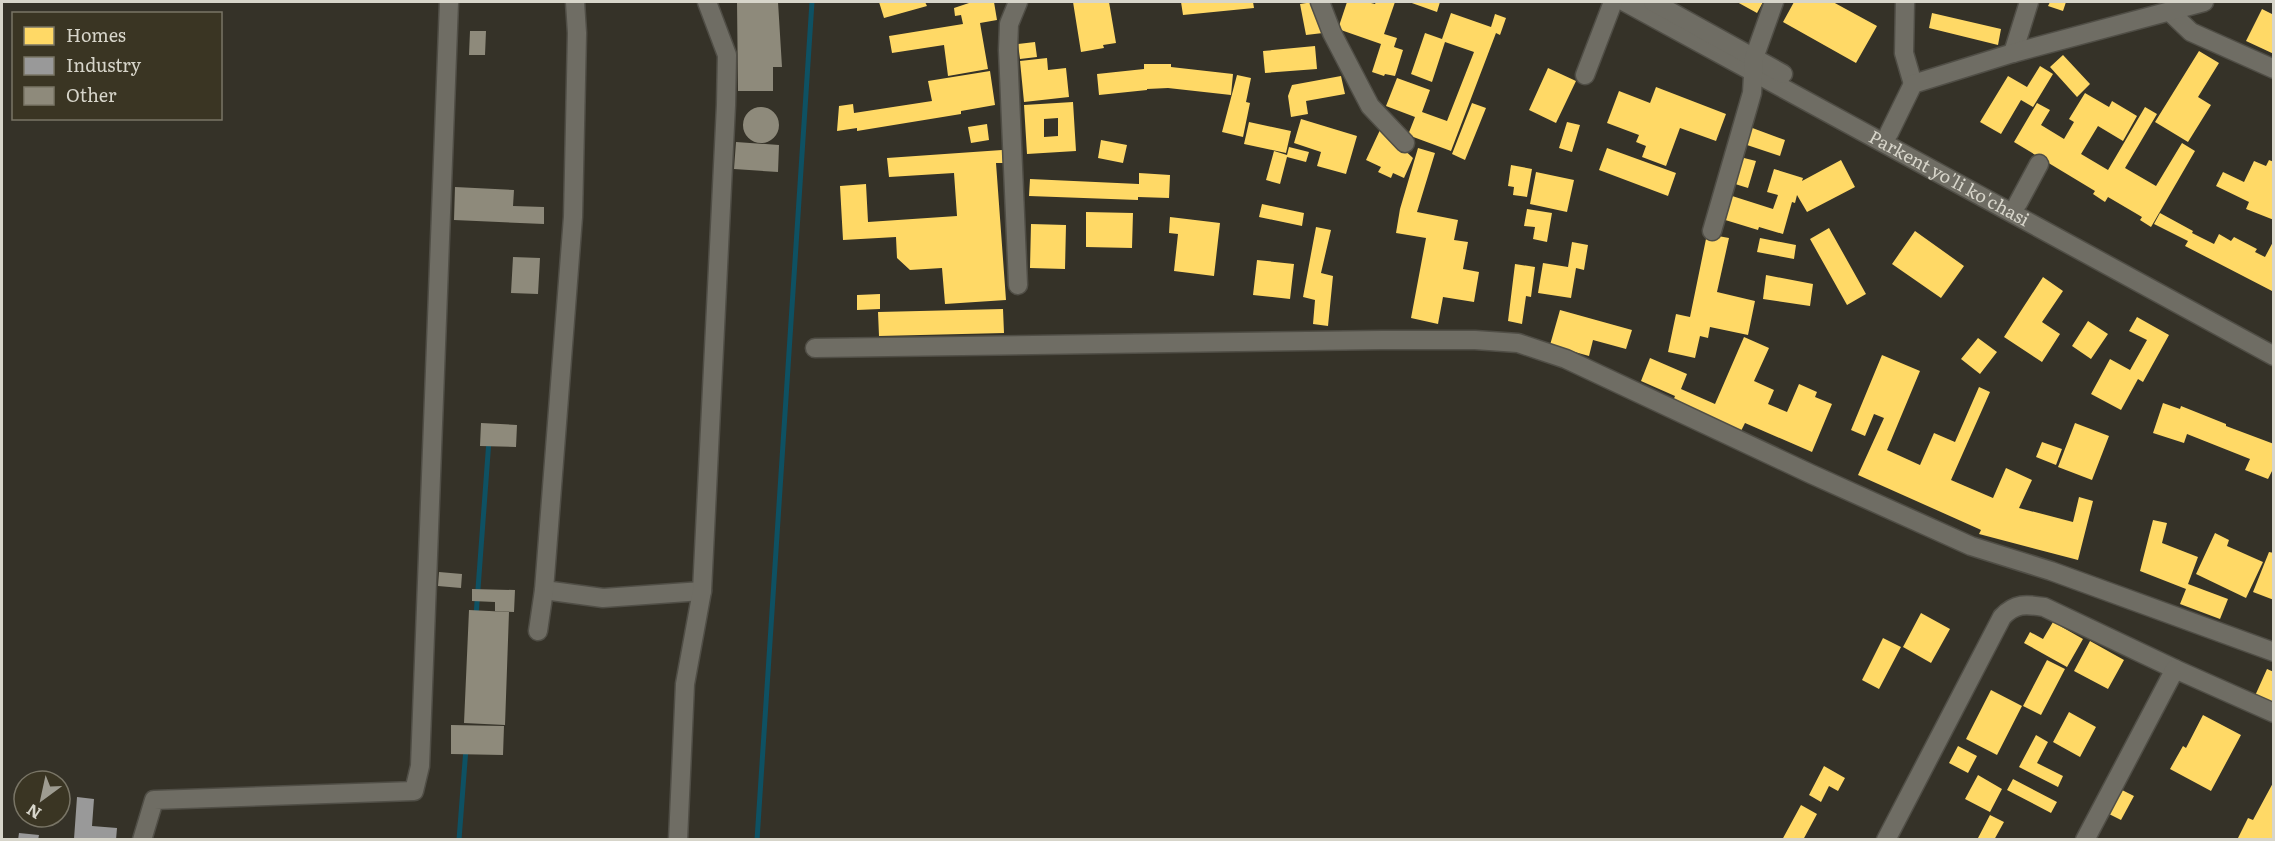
<svg xmlns="http://www.w3.org/2000/svg" width="2275" height="841" viewBox="0 0 2275 841" font-family="Literata,serif">
<rect width="100%" height="100%" fill="#353228"/>
<path fill="#ffd966" fill-rule="evenodd" d="M879 2H925L927 6 884 18Z
M972 2H994L997 20 980 23 988 69 948 76 944 45 892 53 889 36 963 24 961 15 955 16 954 8Z
M1073 2H1109L1116 43 1103 45 1104 48 1081 52Z
M1181 2H1253L1254 8 1183 15Z
M1313 2 1323 33 1306 35 1300 4Z
M1347 2H1367L1375 4 1376 2H1395L1384 34 1397 38 1394 47 1403 50 1395 76 1385 74 1384 76 1372 72 1381 44 1338 29Z
M1409 2H1440L1437 12Z
M1737 2H1763L1757 13Z
M1794 2H1833L1877 26 1856 63 1783 22Z
M2050 2H2066L2063 11 2048 6Z
M2262 9 2274 15V54L2246 41Z
M1451 13 1491 27 1495 14 1506 18 1500 35 1496 33 1451 151 1408 135 1415 117 1386 106 1397 78 1430 90 1422 112 1447 121 1474 52 1445 42 1432 82 1411 74 1425 33 1442 39Z
M1932 13 2001 29 1998 45 1929 28Z
M1035 42 1037 57 1020 59 1018 44Z
M1315 46 1317 69 1265 73 1263 51Z
M2199 51 2219 63 2198 97 2211 105 2188 142 2155 122Z
M2063 55 2090 84 2077 97 2050 67Z
M1047 58 1048 70 1066 68 1069 97 1024 102 1020 61Z
M1144 64H1171V67L1233 74 1231 95 1168 88 1147 89V90L1099 95 1097 74 1144 69Z
M2040 66 2053 74 2033 107 2021 100 2001 134 1980 122 2008 76 2027 87Z
M1548 68 1576 81 1556 123 1529 110Z
M990 71 995 105 961 111V114L857 131V128L837 131 839 106 853 104 854 113 932 101 928 81Z
M1237 75 1251 78 1246 102 1250 103 1243 137 1222 132Z
M1341 76 1345 94 1306 101 1308 114 1291 117 1288 96 1292 85Z
M1656 87 1726 114 1716 141 1680 128 1666 166 1642 157 1646 146 1636 142 1639 135 1607 123 1619 91 1650 103Z
M2085 93 2109 107 2112 101 2137 116 2123 141 2098 126 2081 154 2108 170 2145 107 2157 114 2125 168 2156 186 2182 143 2195 151 2151 227 2140 220 2142 217 2108 197 2105 202 2093 194 2095 191 2014 142 2037 103 2050 110 2041 125 2064 139 2074 122 2069 119Z
M1073 102 1076 151 1027 154 1024 105ZM1058 118V136L1044 137V119Z
M1472 103 1486 108 1465 160 1452 154Z
M1301 119 1357 136 1346 174 1317 166 1321 152 1294 143Z
M1249 122 1291 131 1286 153 1244 144Z
M1567 122 1580 125 1572 152 1559 148Z
M987 124 989 140 971 143 968 127Z
M1747 126 1785 140 1780 156 1741 143Z
M1380 130 1386 133 1413 158 1404 178 1393 173 1391 178 1378 172 1381 167 1366 160Z
M1101 140 1127 145 1123 163 1098 158Z
M1289 147 1309 152 1306 162 1287 157 1280 184 1266 180 1274 151 1287 155Z
M1418 148 1435 153 1417 212 1458 220 1454 240 1468 242 1463 269 1479 272 1474 302 1443 297 1438 324 1411 318 1426 238 1396 233 1400 209Z
M1607 148 1676 173 1668 196 1599 170Z
M1002 150 1003 163H996L1006 300 945 304 942 268 910 270 897 258 896 237 843 240 840 186 866 184 868 222 957 216 954 173 889 177 887 158Z
M1740 157 1756 161 1748 188 1732 183Z
M1841 160 1855 187 1807 212 1797 195 1795 203 1792 202 1783 234 1759 227 1758 230 1722 219 1729 195 1773 209 1778 195 1767 192 1774 169 1803 178 1802 181Z
M2269 160 2274 162V220L2246 209 2249 202 2216 186 2223 172 2244 182 2254 161 2266 166Z
M1511 165 1532 169 1527 197 1513 195 1514 187 1508 186Z
M1536 172 1574 180 1567 212 1530 204Z
M1139 173 1170 175 1169 198 1138 197V200L1029 196 1030 179 1139 184Z
M1262 204 1304 213 1302 226 1259 217Z
M1527 209 1552 213 1547 242 1533 239 1535 227 1524 226Z
M1086 212 1133 213 1132 248 1086 247Z
M2160 213 2193 231 2192 233 2214 244 2219 234 2231 241 2234 237 2257 249 2255 252 2265 257 2274 240V292L2185 246 2188 241 2154 224Z
M1170 217 1220 223 1214 276 1174 271 1178 234 1169 233Z
M1031 224 1066 225 1065 269 1030 268Z
M1316 227 1331 230 1321 273 1333 276 1328 326 1313 324 1315 300 1303 297Z
M1829 228 1866 294 1847 305 1810 239Z
M1915 231 1964 266 1941 298 1892 264Z
M1707 234 1729 238 1717 292 1755 301 1748 335 1710 327 1708 338 1700 336 1695 358 1668 352 1676 314 1690 317Z
M1760 238 1796 245 1794 259 1757 252Z
M1572 242 1588 245 1584 270 1576 268 1571 298 1538 293 1543 263 1568 267Z
M1257 260 1294 264 1290 299 1253 295Z
M1515 264 1535 267 1531 297 1526 296 1522 324 1508 321Z
M1766 275 1813 284 1810 306 1763 299Z
M2043 277 2063 291 2042 322 2060 334 2042 362 2004 337Z
M880 294V309L857 310V295Z
M1003 309 1004 333 879 336 878 312Z
M1560 310 1632 330 1626 349 1593 340 1589 356 1550 345Z
M2137 317 2169 335 2143 382 2138 379 2121 410 2091 394 2110 359 2130 370 2147 340 2129 331Z
M2088 321 2108 334 2091 359 2072 346Z
M1744 337 1769 348 1754 381 1774 390 1768 404 1787 412 1799 384 1817 392 1815 397 1832 404 1812 452 1745 423 1741 431 1673 401 1675 396 1641 381 1650 358 1687 374 1681 389 1715 404Z
M1978 338 1997 352 1980 374 1961 359Z
M1882 355 1920 371 1887 450 1920 465 1934 433 1955 442 1979 387 1990 392 1951 480 1993 498 2006 468 2032 480 2019 508 2073 522 2079 497 2093 501 2078 560 1979 534 1981 530 1979 529 1858 475 1884 418 1874 414 1865 436 1851 430Z
M2163 403 2180 409 2181 406 2226 424V426L2274 444V467L2268 479 2245 470 2250 459 2187 434 2184 443 2153 433Z
M2075 423 2109 436 2092 480 2058 467Z
M2042 442 2062 449 2056 465 2036 457Z
M2153 520 2167 523 2162 543 2198 557 2188 584 2228 599 2220 619 2180 604 2186 589 2140 571Z
M2215 533 2229 540 2227 546 2263 562 2246 598 2196 574Z
M2269 552 2274 553V600L2253 592Z
M1921 613 1950 629 1931 663 1903 647Z
M2053 622 2083 639 2067 667 2024 643 2030 632 2043 639Z
M1883 638 1901 647 1879 689 1862 680Z
M2090 641 2124 660 2108 689 2074 671Z
M2047 660 2065 669 2041 715 2023 706Z
M2267 669 2274 672V706L2254 698Z
M1991 690 2022 706 1997 755 1966 739Z
M2069 712 2096 727 2080 757 2053 742Z
M2203 715 2241 735 2211 791 2170 769 2183 746 2186 748Z
M2036 735 2048 742 2037 763 2063 776 2058 787 2019 767Z
M1958 746 1977 756 1968 773 1949 763Z
M1824 766 1845 778 1838 791 1829 786 1821 802 1809 795Z
M1978 775 2002 789 1990 812 1965 799Z
M2013 779 2057 802 2051 813 2007 790Z
M2274 781V840H2237L2248 818 2253 820Z
M2122 790 2134 796 2121 820 2109 814Z
M1801 805 1817 814 1803 840H1782Z
M1990 815 2004 822 1994 840H1980L1978 838Z"/>
<path fill="#999" d="M77 797 94 799 92 826 117 828 116 840 74 839Z
M19 833 39 835 38 840H18Z"/>
<g fill="none" stroke-linecap="round" stroke-linejoin="round">
<path stroke="#0e5163" stroke-width="5" d="M476 616 489 440
M459 840 466 748
M757 840 812 2"/>
</g>
<path fill="#8e8a7b" d="M737 2H778L782 67H773V91H738Z
M470 31H486L485 55H469Z
M743 125a18 18 0 1 1 36 0a18 18 0 1 1-36 0Z
M736 142 779 145 778 172 734 169Z
M455 187 514 190 513 206 544 207V224L454 220Z
M513 257 540 258 538 294 511 293Z
M481 423 517 425 516 447 480 446Z
M439 572 462 574 461 588 438 586Z
M472 589 515 590 514 612 495 611V602L472 601Z
M469 610 509 612 505 725 464 723Z
M451 725 504 726 503 755 451 754Z"/>
<g fill="none" stroke-linecap="round" stroke-linejoin="round">
<defs>
<g id="minor">
<path d="M1320 2 1332 33 1370 106 1405 143"/>
<path id="s1" d="M1625 2 2274 356"/>
<path d="M1653 2 1783 74"/>
<path d="M1905 2 1904 53 1913 84"/>
<path d="M2170 12 2191 32 2274 69"/>
<path d="M2013 53 2029 2"/>
<path d="M1585 75 1613 2"/>
<path d="M1889 133 1913 84 2013 53 2204 2"/>
<path d="M2018 203 2039 164"/>
<path d="M1712 231 1752 93 1754 58 1774 2"/>
<path d="M1018 285 1008 50 1009 24 1018 2"/>
<path d="M815 348 1381 340H1475L1518 343 1566 359 1811 474 1971 546 2051 571 2274 652"/>
<path d="M544 590 603 598 702 591"/>
<path d="M538 631 544 590 573 217 577 33 575 2"/>
<path d="M142 840 154 800 414 791 420 766 449 2"/>
<path d="M678 840 685 684 702 591 726 105 727 55 707 2"/>
<path d="M1886 840 2002 617C2015 603 2026 604 2044 607L2175 669"/>
<path d="M2085 840 2175 669 2274 713"/>
</g>
</defs>
<use href="#minor" stroke="#504e46" stroke-width="21"/>
<use href="#minor" stroke="#6f6d64" stroke-width="18"/>
</g>
<g text-anchor="middle" stroke-width="6" stroke-linejoin="round" paint-order="stroke">
<g font-size="18" fill="#d7d5ca" stroke="#3a3523">
<text dy="6" stroke="none"><textPath href="#s1" startOffset="369">Parkent yo'li ko'chasi</textPath></text>
</g>
</g>
<rect width="2275" height="841" fill="none" stroke="#d7d5ca" stroke-width="6"/>
<rect x="12" y="12" width="210" height="108" fill="#3a3523" stroke="#797566" stroke-width="1.5"/>
<rect x="24" y="27" width="30" height="18" fill="#ffd966" stroke="#797566" stroke-width="1.5"/>
<text x="66" y="42" font-size="18" fill="#d7d5ca">Homes</text>
<rect x="24" y="57" width="30" height="18" fill="#999999" stroke="#797566" stroke-width="1.5"/>
<text x="66" y="72" font-size="18" fill="#d7d5ca">Industry</text>
<rect x="24" y="87" width="30" height="18" fill="#8e8a7b" stroke="#797566" stroke-width="1.5"/>
<text x="66" y="102" font-size="18" fill="#d7d5ca">Other</text>
<g transform="translate(42 799) rotate(213)"><circle r="28" fill="#3a3523" stroke="#797566" stroke-width="1.5"/>
<path d="M0-4.5L10 22L0 15L-10 22Z" fill="#9e9c91"/>
<text y="-9" font-size="16" font-weight="bold" text-anchor="middle" fill="#d7d5ca">N</text>
</g>
</svg>
